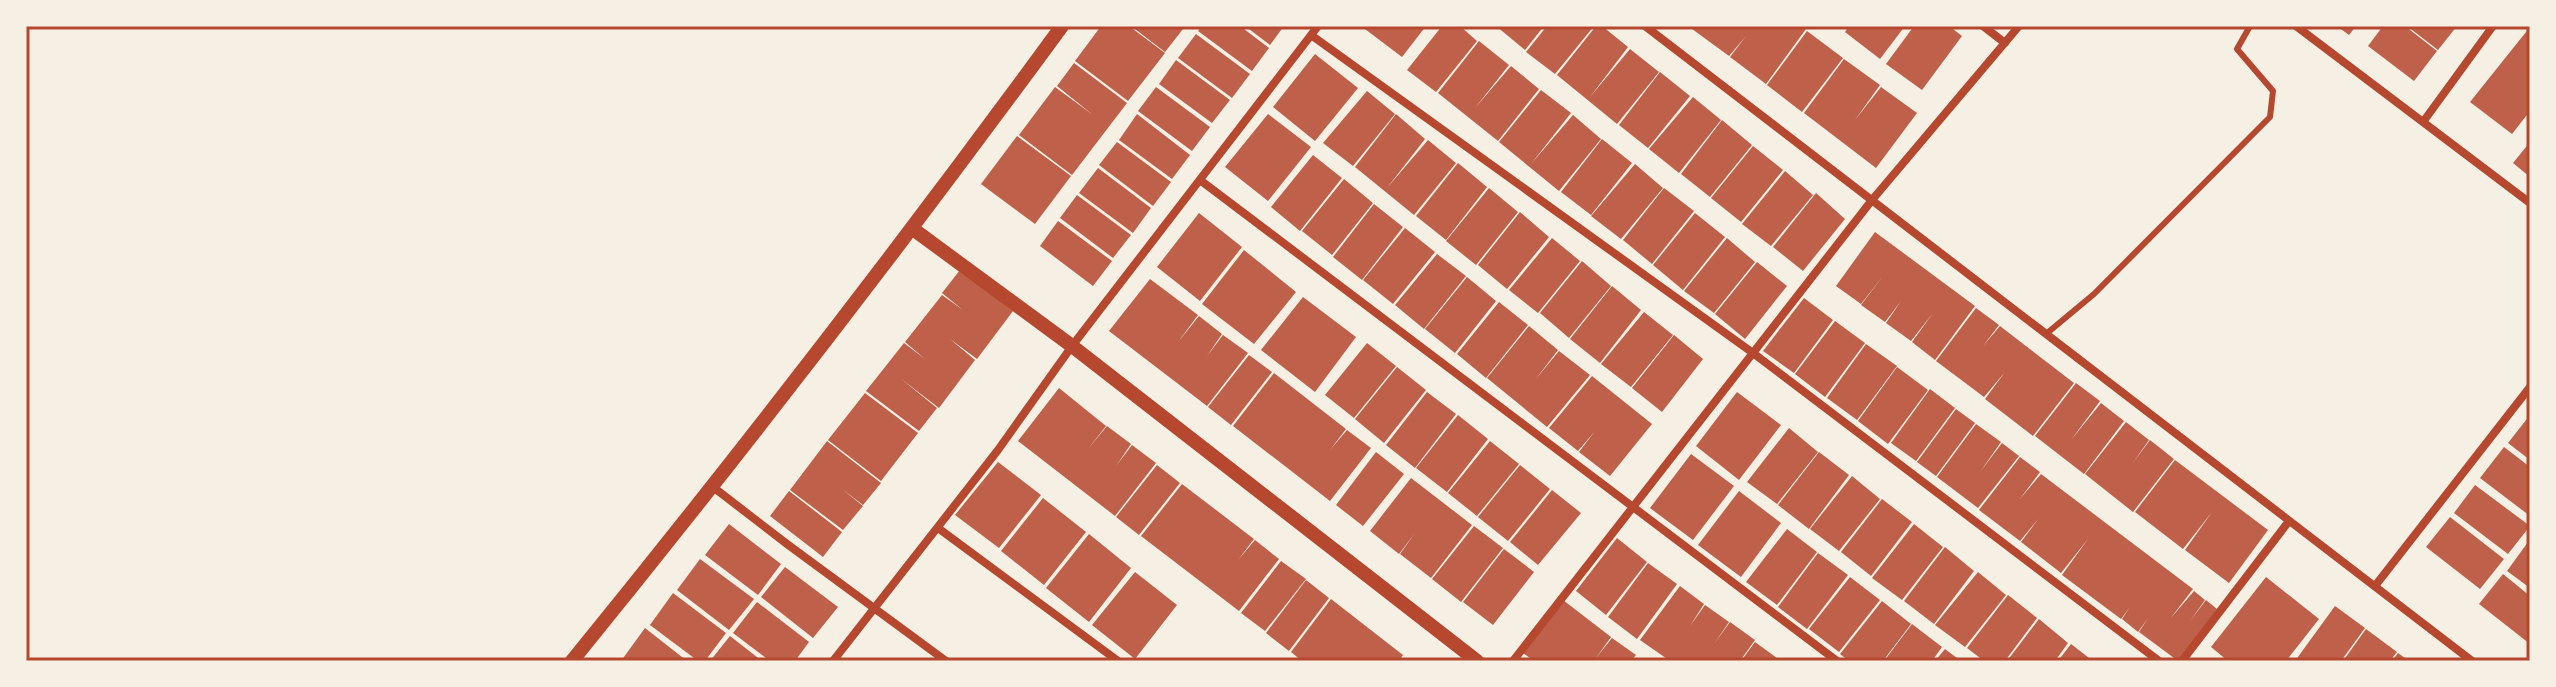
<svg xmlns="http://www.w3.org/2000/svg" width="2556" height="687" viewBox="0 0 2556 687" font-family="Commissioner,sans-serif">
<rect width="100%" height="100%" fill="#f6efe4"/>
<path fill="#bf614a" d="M1101 26H1129L1165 53 1128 101 1075 61Z
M1131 26H1179L1183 29 1165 52Z
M1202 26H1240L1269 48 1252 71 1198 31Z
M1245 26H1284L1270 45Z
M1361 26H1426L1402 57Z
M1442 26H1460L1477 41 1436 92 1407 70Z
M1496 26H1544L1525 50Z
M1547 26H1594L1555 74 1526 52Z
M1596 26H1602L1628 47 1590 97 1630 49 1659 72 1617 124 1557 75Z
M1688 26H1802L1806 29 1766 84 1730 57 1746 36 1729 56Z
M1849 26H1905L1880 59 1845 32Z
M1914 26H1949L1962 36 1922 90 1886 64Z
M2337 26H2356L2349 35Z
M2383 26H2405L2437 51 2414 81 2368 46Z
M2407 26H2457L2438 50Z
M2530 27V111L2512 134 2470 102Z
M1807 31 1843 58 1802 112 1767 85Z
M1196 34 1250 74 1232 98 1178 58Z
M1479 41 1509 65 1475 108 1511 66 1539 89 1498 141 1438 93Z
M1315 54 1358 88 1315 141 1273 107Z
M1844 59 1880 85 1855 120 1881 87 1917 113 1876 168 1804 113Z
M1176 60 1230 100 1212 123 1159 84Z
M1074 63 1127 103 1072 175 1019 135 1055 87 1093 115 1057 86Z
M1660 72 1690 96 1648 148 1619 125Z
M1156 87 1210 127 1192 151 1138 111Z
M1541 90 1571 113 1531 164 1573 115 1601 139 1559 191 1499 142Z
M1367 91 1395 114 1353 166 1323 143Z
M1693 97 1721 120 1679 173 1649 149Z
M1137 114 1190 155 1172 179 1119 140Z
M1268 114 1311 147 1268 201 1225 167Z
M1396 114 1425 139 1387 188 1428 140 1456 163 1414 215 1355 167Z
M1722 120 1752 145 1710 197 1681 174Z
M1017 136 1071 176 1035 224 981 184Z
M1602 139 1632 163 1591 215 1561 192Z
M1117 142 1171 182 1153 206 1099 165Z
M2530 142V177L2513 163Z
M1753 146 1783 170 1741 222 1711 198Z
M1313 155 1342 178 1300 231 1271 207Z
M1458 163 1487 187 1446 240 1416 216Z
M1635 164 1663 188 1621 239 1591 216Z
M1098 168 1151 208 1133 233 1079 193Z
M1785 171 1813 195 1771 246 1742 224Z
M1344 179 1373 203 1332 255 1302 231Z
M1489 188 1518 212 1476 265 1446 241Z
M1664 188 1694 211 1652 264 1623 240Z
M1816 193 1845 219 1803 271 1773 247Z
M1077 195 1131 235 1113 258 1060 218Z
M1374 204 1403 227 1362 280 1333 257Z
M1520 212 1549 237 1507 289 1478 265Z
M1199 213 1242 247 1200 301 1157 267Z
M1695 213 1725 237 1683 290 1653 265Z
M1058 221 1112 261 1093 286 1040 246Z
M1405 228 1435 252 1393 304 1363 280Z
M1875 232 1975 306 1935 360 1912 342 1933 313 1911 341 1886 323 1901 301 1885 322 1861 305 1883 276 1861 304 1836 286Z
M1552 238 1580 261 1538 313 1509 290Z
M1727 238 1755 262 1714 313 1684 291Z
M1244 250 1296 292 1254 344 1202 304Z
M1437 254 1466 276 1424 329 1395 305Z
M1582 261 1611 286 1569 338 1540 313Z
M1757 262 1787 286 1745 339 1715 314Z
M960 270 1013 311 977 359 950 339 975 360 939 408 900 378 937 408 919 431 866 391 904 343 925 359 905 342 942 295 963 310 942 293Z
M1467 277 1496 301 1455 353 1425 329Z
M1150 279 1198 315 1178 342 1199 316 1222 334 1207 356 1223 335 1248 353 1207 406 1109 331Z
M1612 286 1641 310 1600 363 1570 339Z
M1303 297 1356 337 1315 392 1261 350Z
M1804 298 1833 320 1794 373 1763 351Z
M1499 302 1528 325 1486 378 1457 354Z
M1976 308 1999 325 1983 346 2000 326 2074 383 2033 436 1985 399 2005 372 1984 397 1936 361Z
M1644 312 1673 335 1631 387 1601 364Z
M1835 321 1865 343 1825 397 1795 374Z
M1529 326 1558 350 1535 380 1559 351 1590 375 1547 427 1487 378Z
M1674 335 1703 359 1662 412 1632 388Z
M1367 343 1396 366 1354 418 1325 395Z
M1866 344 1897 366 1857 420 1827 398Z
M1249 355 1272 372 1231 425 1208 407Z
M1397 367 1426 390 1384 443 1355 419Z
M1897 367 1928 390 1888 444 1858 421Z
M1274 373 1346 429 1330 450 1347 430 1371 448 1330 501 1233 426Z
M1592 376 1652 424 1610 476 1579 452 1595 431 1578 451 1549 428Z
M2076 383 2100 401 2071 440 2101 403 2124 421 2084 474 2035 436Z
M1059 388 1106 426 1088 449 1107 426 1131 444 1116 466 1132 445 1156 463 1115 516 1018 441Z
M1930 389 1955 408 1916 461 1891 443Z
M1427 392 1456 414 1415 468 1386 445Z
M1737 392 1781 425 1739 480 1696 446Z
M865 393 918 433 881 481 828 440Z
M1956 409 1975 423 1936 476 1917 462Z
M1458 415 1488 439 1447 492 1416 468Z
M2530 415V460L2508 443Z
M2126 422 2149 440 2132 464 2150 440 2174 459 2133 512 2085 474Z
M1976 424 2001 442 1980 472 2002 443 2019 456 1978 508 1937 477Z
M1789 428 1818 452 1777 504 1747 482Z
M827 441 881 483 863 505 842 489 863 506 843 530 790 490Z
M1490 441 1519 464 1477 516 1448 493Z
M2504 447 2530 467V516L2480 478Z
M1376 452 1404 474 1363 526 1336 505Z
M1819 452 1849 475 1809 529 1778 505Z
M1691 454 1734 486 1693 540 1650 508Z
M2020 457 2040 472 2020 499 2041 474 2193 589 2170 619 2194 591 2205 600 2190 621 2206 600 2217 609 2178 661 2139 632 2148 618 2138 632 2122 619 2130 607 2121 619 2062 575 2088 539 2061 573 2021 542 2039 518 2020 541 1979 510Z
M2175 460 2268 530 2229 583 2185 550 2212 512 2183 549 2135 512Z
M998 462 1041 495 999 548 955 515Z
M1157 465 1180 483 1139 535 1116 517Z
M1520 465 1550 489 1508 541 1478 517Z
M1852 476 1880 499 1839 551 1810 529Z
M1411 478 1472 525 1431 578 1400 554 1415 533 1399 554 1370 531Z
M1182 484 1254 539 1238 560 1255 540 1279 559 1239 611 1141 536Z
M2475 485 2530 526 2508 554 2454 513Z
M1552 490 1581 513 1538 565 1510 542Z
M789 491 842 532 823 557 770 516Z
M1739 491 1781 523 1741 577 1698 545Z
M1043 498 1086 532 1044 585 1001 551Z
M1882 499 1912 522 1871 576 1841 552Z
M2450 517 2504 559 2480 589 2426 547Z
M729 524 781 564 758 595 705 555Z
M1914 524 1943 547 1902 600 1872 578Z
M1474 526 1503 548 1461 602 1432 579Z
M1787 529 1817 552 1777 605 1746 582Z
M1089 534 1131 568 1089 622 1046 588Z
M1617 538 1647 562 1606 615 1576 591Z
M2528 542 2530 544V588L2507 571Z
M1945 547 1974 571 1934 624 1904 601Z
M1504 549 1534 572 1493 625 1463 602Z
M1818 553 1848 575 1807 629 1778 607Z
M700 559 754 599 729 630 677 590Z
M1281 561 1306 579 1265 631 1241 613Z
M1648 563 1677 584 1637 639 1608 617Z
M785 567 838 607 813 638 761 597Z
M1135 572 1177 605 1135 659 1092 625Z
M1978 572 2006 595 1965 647 1935 625Z
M2503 574 2530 596V644L2479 604Z
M1850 577 1880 600 1839 652 1809 629Z
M2266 577 2319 619 2286 661H2228L2211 647Z
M1306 580 1329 598 1289 651 1266 633Z
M1680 586 1704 604 1690 626 1705 605 1729 622 1714 644 1730 622 1755 640 1740 661H1670L1640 640Z
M673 593 726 633 705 661H698L650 625Z
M2008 595 2037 618 2005 661H1984L1967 648Z
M1331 599 1403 655 1399 661H1302L1291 652Z
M1563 600 1611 637 1596 658 1612 638 1636 655 1631 661H1534L1523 653Z
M1882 601 1911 624 1883 661H1849L1840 654Z
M757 602 809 642 795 661H770L733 633Z
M2335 606 2365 628 2341 661H2295Z
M2039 619 2068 643 2055 661H2007Z
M1912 624 1942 647 1932 661H1884Z
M645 628 687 661H621Z
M2366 629 2397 652 2390 661H2343Z
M730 636 762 661H710Z
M1755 642 1781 661H1741Z
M2071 644 2093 661H2058Z
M1945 649 1961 661H1935Z
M2398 653 2409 661H2392Z"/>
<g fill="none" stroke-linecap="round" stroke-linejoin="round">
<path stroke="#b5482f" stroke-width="6" d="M2046 334 2094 294 2270 117 2273 91 2237 49 2250 26"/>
<path stroke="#b5482f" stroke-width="8" d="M1645 26 2472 661
M1983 26 2005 43
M2296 26 2530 203
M1311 35 1753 353 2159 661
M2423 122 2493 26
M1200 180 1837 661
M713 487 787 544 946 661
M938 528 1118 661
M2375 586 2530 387
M833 661 998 450 1072 346 1318 26
M1513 661 1872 200 2019 26
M2182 661 2289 521"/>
<path stroke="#b5482f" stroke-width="14" d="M913 229 1072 346 1477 661
M572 661C741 453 904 242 1062 26"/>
</g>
<rect width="2556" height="687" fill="none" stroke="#f6efe4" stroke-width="56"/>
<rect x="28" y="28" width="2500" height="631" fill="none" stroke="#b5482f" stroke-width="3"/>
</svg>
